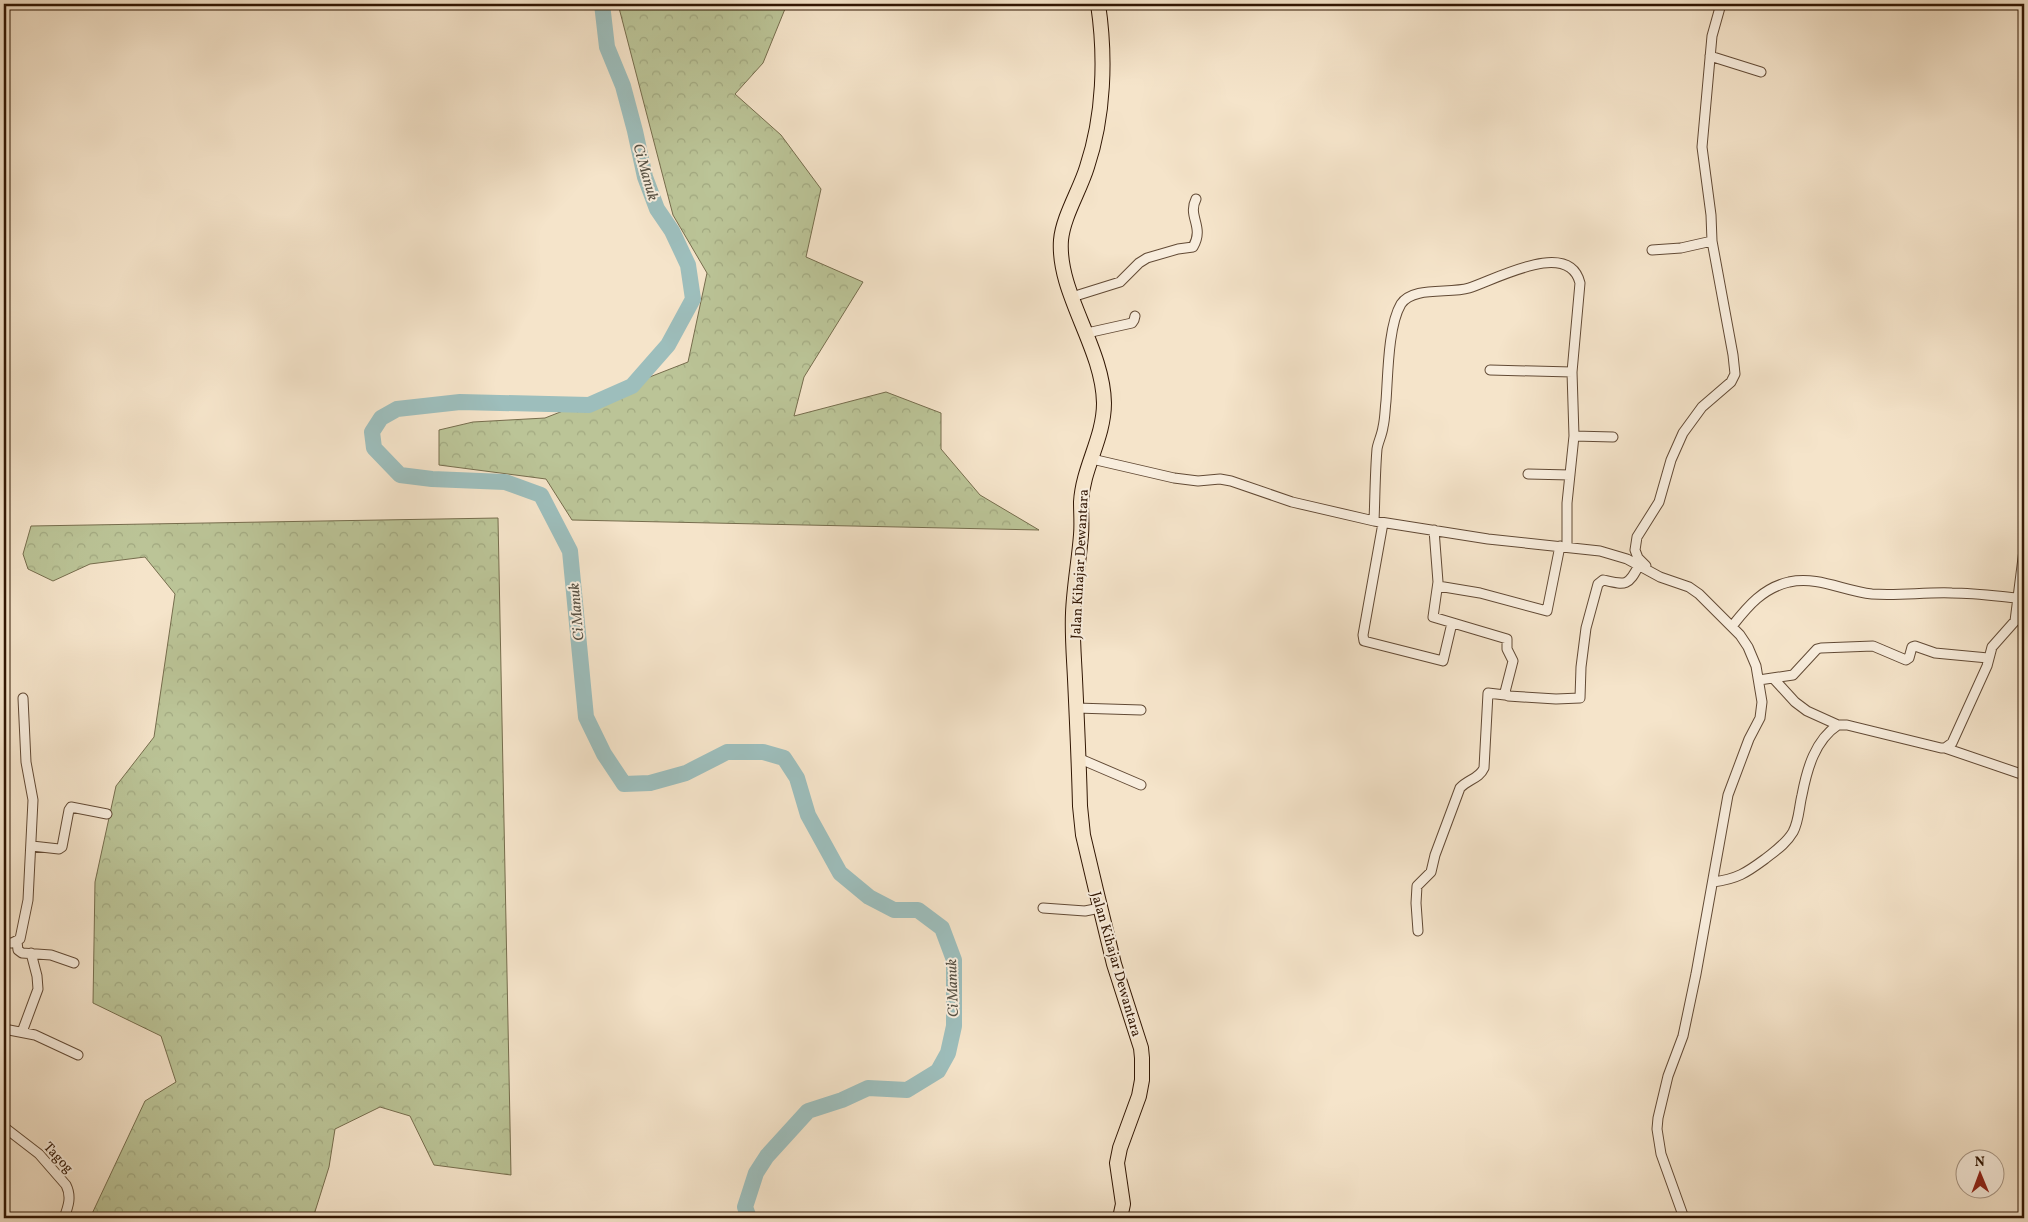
<svg xmlns="http://www.w3.org/2000/svg" width="2028" height="1222" viewBox="0 0 2028 1222" font-family="Vollkorn,serif">
<defs>
<pattern id="forest-crowns" width="20" height="18" patternUnits="userSpaceOnUse" patternTransform="scale(1.25)"><rect width="20" height="18" fill="#bbc497"/><path d="M2 6a3 3 0 1 1 6 0M12 15a3 3 0 1 1 6 0" fill="none" stroke="#a1a880"/></pattern>
</defs>
<rect width="100%" height="100%" fill="#f5e4ca"/>
<filter id="stains"><feTurbulence type="fractalNoise" baseFrequency=".004" numOctaves="4"/><feColorMatrix values="0 0 0 0 .2 0 0 0 0 .09 0 0 0 0 .02 0 0 0 .5 -.17"/></filter>
<radialGradient id="worn" r=".72"><stop offset=".6" stop-color="#630" stop-opacity="0"/><stop offset="1" stop-color="#630" stop-opacity=".3"/></radialGradient>
<path fill="url(#forest-crowns)" stroke="#766d4d" d="M618 4H787L763 63 735 94 781 135 821 189 806 257 863 282 804 377 794 416 886 392 941 413V449L980 495 1039 530 572 520 546 479 439 465V430L473 422 545 418 688 362 707 273 673 215Z
M498 518 511 1175 434 1165 410 1116 380 1107 335 1129 329 1167 313 1218H90L145 1101 176 1082 161 1036 93 1003 95 882 116 786 154 737 175 594 145 557 90 564 53 581 28 569 23 554 31 526Z"/>
<g fill="none" stroke-linecap="round" stroke-linejoin="round">
<path stroke="#9dbebc" stroke-width="16" d="M602 4 607 47 623 86 635 131 645 177 657 209 672 231 688 265 693 299 668 345 632 386 589 405 460 402 397 409 381 418 372 432 374 448 400 475 432 479 505 482 541 495 570 551 586 717 604 754 624 784 650 783 686 773 727 752H763L784 758 797 778 808 815 840 873 869 897 894 910H918L942 928 954 960V1026L948 1053 938 1071 907 1090 868 1088 842 1100 808 1111 767 1156 756 1173 745 1207 749 1218"/>
<defs>
<path id="street" d="M1710 56 1761 72
M1652 250 1681 248 1712 241
M1072 297 1120 282 1139 263 1147 258 1178 249 1193 247C1205 226 1187 217 1196 199
M1087 333 1132 323 1134 320 1135 316
M1490 370 1572 372
M1574 436 1613 437
M1092 459 1174 478 1198 481 1220 479 1231 481 1292 502 1374 521 1488 539 1600 551 1627 559 1660 577 1689 587 1699 594 1740 635 1748 647 1756 666 1762 702 1760 718 1749 739 1728 795 1696 974 1683 1036 1668 1076 1658 1118 1657 1129 1661 1154 1684 1218
M1528 474 1570 475
M1374 521C1375 498 1375 473 1377 449 1378 442 1382 435 1383 427 1385 419 1385 409 1386 401 1388 375 1388 326 1401 304 1413 286 1449 294 1469 288 1495 280 1569 238 1580 283L1572 372 1574 436 1567 503V547
M1383 523 1363 635 1364 641 1443 661 1452 623
M1434 530 1438 582 1433 617 1507 639V649L1513 661 1505 692 1508 696 1556 699 1580 698 1581 667 1586 628 1598 584 1603 580C1625 585 1628 587 1639 565
M1646 566 1638 558 1635 550 1637 537 1659 502 1671 460 1683 433 1702 407 1731 382 1735 374 1733 355 1712 241 1711 215 1702 147 1712 36 1721 4
M1438 586 1480 593 1547 611 1560 546
M1733 625C1748 606 1763 588 1789 582 1819 576 1843 591 1872 594 1898 596 1925 592 1952 593 1974 593 1996 596 2017 598
M1773 678 1795 702 1807 711 1838 725
M1759 680 1793 675 1817 649 1821 648 1873 646 1906 660 1909 658 1912 647 1915 646 1935 653 1988 658
M1076 708 1141 710
M1945 748 2024 775
M1078 758 1141 785
M32 846 59 849 62 847 69 810 71 807 107 814
M1713 882C1737 879 1746 873 1765 859 1775 851 1786 844 1793 832 1799 821 1799 807 1802 795 1807 769 1815 740 1838 725H1847L1941 748H1945L1952 743 1987 666 1992 647 2015 621 2024 550
M1043 908 1085 911 1100 908
M1418 931 1416 903 1417 886 1431 872 1435 855 1460 788C1468 779 1479 779 1484 768L1488 693 1505 695
M17 942 18 950 22 953 51 955 74 963
M4 943H12L20 939 28 900 33 800 26 762 23 698
M4 1029 35 1035 78 1055
M22 1032 38 989 37 976 31 953
M4 1127 39 1154 66 1185C72 1197 68 1207 64 1218"/>
<path id="primary" d="M1098 4C1106 57 1104 116 1087 167 1080 190 1063 217 1061 240 1057 293 1103 347 1104 403 1104 438 1083 467 1081 502 1081 513 1082 524 1081 535 1079 561 1074 587 1073 613 1072 635 1074 657 1075 679 1077 721 1079 764 1080 806L1083 835 1096 890 1114 964 1141 1048 1142 1058V1080L1139 1096 1120 1148 1117 1163 1123 1204 1120 1218"/>
</defs>
<use href="#street" stroke="#624a35" stroke-width="11"/>
<use href="#primary" stroke="#311603" stroke-width="16"/>
<use href="#street" stroke="#f8eddd" stroke-width="9"/>
<use href="#primary" stroke="#f5e4ca" stroke-width="14"/>
</g>
<g text-anchor="middle" stroke-width="4" stroke-linejoin="round" paint-order="stroke">
<g font-size="14" fill="#311603" stroke="#f8eddd">
<text transform="translate(1079 564) rotate(-87)" y="5">Jalan Kihajar Dewantara</text>
<text transform="translate(1117 964) rotate(74)" y="5">Jalan Kihajar Dewantara</text>
<text transform="translate(59 1157) rotate(47)" y="5">Tagog</text>
</g>
<g font-size="15" font-style="italic" fill="#575144" stroke="#f8eddd">
<text transform="translate(646 172) rotate(74)" y="5">Ci Manuk</text>
<text transform="translate(576 612) rotate(-95)" y="5">Ci Manuk</text>
<text transform="translate(952 988) rotate(-92)" y="5">Ci Manuk</text>
</g>
</g>
<rect width="2028" height="1222" fill="none" stroke="#f5e4ca" stroke-width="20"/>
<rect x="5" y="5" width="2018" height="1212" fill="none" stroke="#311603" stroke-width="2.5"/>
<rect x="10" y="10" width="2008" height="1202" fill="none" stroke="#311603"/>
<g transform="translate(1980 1174) rotate(359)"><circle r="24" fill="#f8eddd" stroke="#a89786"/>
<path d="M0-4L9 19L0 12L-9 19Z" fill="#8f2418"/>
<text y="-8" font-size="14" font-weight="bold" text-anchor="middle" fill="#311603">N</text>
</g>
<rect width="100%" height="100%" filter="url(#stains)"/>
<rect width="100%" height="100%" fill="url(#worn)"/>
</svg>
